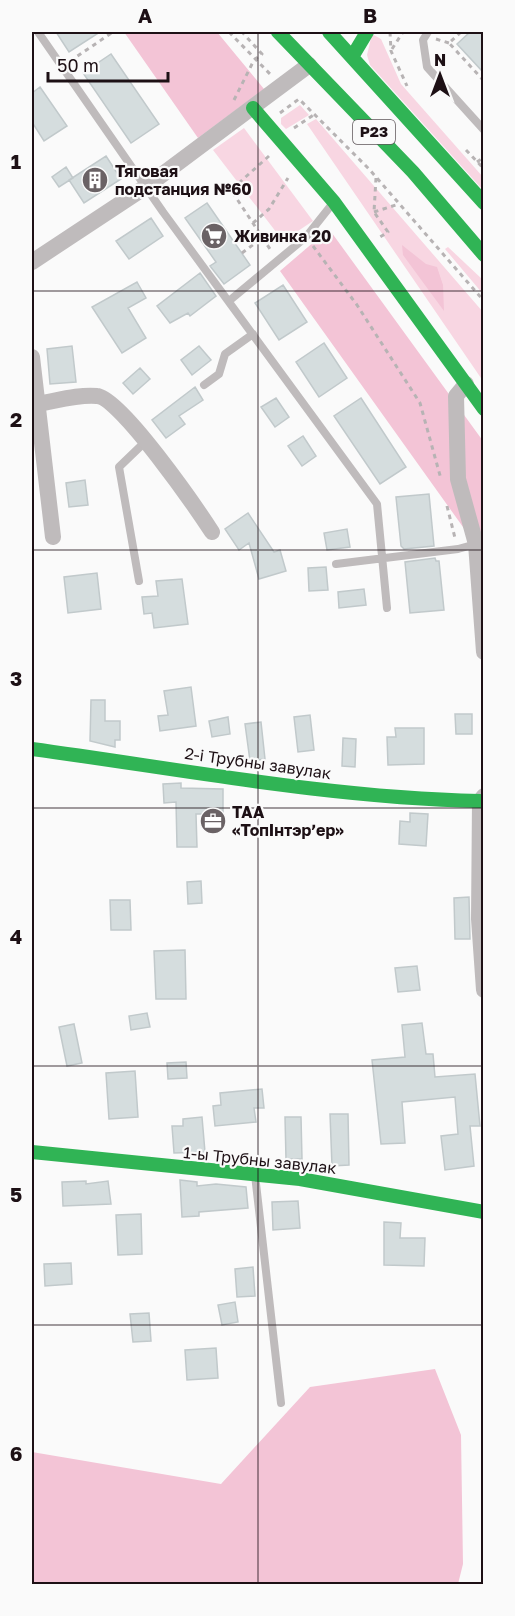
<svg xmlns="http://www.w3.org/2000/svg" width="515" height="1616" viewBox="0 0 515 1616" font-family="'Golos Text',sans-serif">
<rect width="100%" height="100%" fill="#fafafa"/>
<path fill="#f8d6e2" d="M372 34 381 39 401 84 483 177V190L370 65 367 55Z
M300 105 309 115 286 129 281 124V118Z
M316 119 483 312V381L307 124Z
M244 128 313 221 283 241 213 150Z
M448 247 483 280V294L445 249Z"/>
<path fill="#f3c4d6" d="M124 32H217L264 89 198 138Z
M329 229 483 441V555L280 271Z
M402 245 426 264 437 267 443 285 444 311 403 255Z
M435 1369 461 1435 463 1564 458 1584H32V1452L221 1484 310 1387Z"/>
<path fill="#d5ddde" stroke="#c1c9cb" stroke-width="1.5" d="M56 32H100L69 52Z
M470 32H483V72L457 44Z
M111 54 159 124 131 143 83 73Z
M40 87 67 126 44 141 32 122V93Z
M106 156 121 179 84 203 69 180Z
M66 167 73 178 59 187 52 177Z
M207 203 250 265 224 284 210 266 216 262 185 218Z
M151 218 163 236 129 259 116 241Z
M200 273 216 296 190 316 188 313 170 323 157 306Z
M137 282 146 298 128 308 146 338 122 353 92 307Z
M283 285 307 322 279 340 255 303Z
M324 343 347 378 319 397 296 362Z
M72 346 76 382 50 384 47 349Z
M199 346 211 360 192 375 181 360Z
M140 368 150 379 133 394 123 383Z
M195 387 203 400 179 416 185 424 166 438 152 420Z
M276 398 289 417 275 427 261 407Z
M361 398 406 467 380 484 334 416Z
M303 436 316 456 302 466 288 446Z
M85 480 88 505 69 507 66 483Z
M429 494 434 546 404 549 401 546 396 497Z
M248 513 274 552 280 550 286 571 259 579 249 543 239 550 225 529Z
M347 529 350 547 327 550 324 533Z
M435 558 436 561H439L444 610 410 613 405 562Z
M326 567 328 590 309 591 308 568Z
M97 573 101 609 68 613 64 577Z
M182 579 188 624 154 628 152 613 144 614 142 597 158 596 156 581Z
M364 589 366 605 339 608 338 592Z
M191 687 196 726 160 731 158 716 168 715 164 691Z
M91 700H105V721H120V740H115V747L90 741Z
M455 714H472V734H456Z
M310 715 314 750 298 752 294 717Z
M228 717 230 734 212 737 209 721Z
M261 722 265 759 250 761 245 724Z
M395 728H424V764L388 765 387 737H396Z
M343 738 356 739 355 767 342 766Z
M181 783V788L223 789V814H196L197 847H177L176 802 164 803 163 784Z
M410 813 428 814 426 846 399 844 400 821 410 822Z
M201 881 202 903 188 904 187 882Z
M469 897 470 939H455L454 898Z
M110 900H130L131 930H111Z
M185 950 186 999H156L154 951Z
M417 966 420 990 398 992 395 968Z
M147 1013 150 1027 131 1030 129 1016Z
M422 1023 426 1054H433L435 1077 475 1074 480 1126H470L474 1166 445 1170 441 1136 458 1134 455 1097 402 1102 405 1143 381 1144 372 1060 405 1057 402 1025Z
M74 1024 82 1063 67 1066 59 1027Z
M186 1062 187 1078 168 1079 167 1063Z
M135 1071 138 1117 109 1119 106 1073Z
M262 1089 264 1108H254L256 1122 215 1126 213 1106 221 1105 220 1093Z
M330 1114H348L349 1165 332 1166Z
M202 1117 205 1152 174 1153 172 1126H183V1119Z
M285 1117H301L302 1159H286Z
M180 1180 197 1182V1186L216 1184 246 1187 248 1208 199 1212V1216L182 1217Z
M86 1181V1184L108 1181 111 1204 63 1206 62 1182Z
M298 1201 300 1228 273 1230 272 1202Z
M141 1214 142 1254 118 1255 116 1215Z
M384 1222 401 1223 400 1238H425L424 1266 384 1265Z
M71 1263 72 1284 45 1286 44 1264Z
M253 1267 255 1296 237 1297 235 1269Z
M235 1302 238 1322 222 1325 218 1305Z
M149 1313 151 1341 133 1342 130 1314Z
M216 1348 218 1378 187 1380 185 1350Z"/>
<g fill="none" stroke-linecap="round" stroke-linejoin="round">
<path stroke="#b7b3b4" stroke-width="3" stroke-dasharray="4.5 4.5" stroke-linecap="butt" d="M229 32 272 76
M390 32 391 51 407 86
M461 32 449 43 484 81
M436 39 449 43
M392 49 403 32
M70 61 113 32
M234 100 254 60 262 54 242 32
M280 113 299 99 369 169 484 301
M294 128 315 114
M466 150 484 169
M269 156 231 190 272 252
M477 162 484 157
M376 178 374 212 388 232 380 237
M374 212 399 204
M253 223 269 209 288 178
M313 246 357 305 420 403 441 479
M242 253 262 238
M447 506 455 538"/>
<path stroke="#bfbbbc" stroke-width="8" d="M38 32 163 212 377 504 387 608
M428 32 423 40 427 67 484 130
M229 301 306 237 333 203
M204 385 219 374 225 354 253 334
M336 564 458 549 476 544
M139 581 119 467 145 442
M255 1175 281 1403"/>
<path stroke="#bfbbbc" stroke-width="16" d="M32 262 147 186 309 65
M32 357 53 537
M466 384 456 396 458 479 476 544 484 652
M38 404C56 401 79 394 97 396 120 397 197 509 212 532
M484 796 480 801 479 919 484 990"/>
<path stroke="#30b455" stroke-width="14" d="M278 32 413 172 484 255
M329 32 484 203
M352 57 367 32
M253 108 334 202 484 409
M32 749C180 769 330 798 480 801
M32 1152 300 1179 484 1212"/>
</g>
<path fill="none" stroke="#1d1015" stroke-width="1.5" stroke-opacity="0.55" d="M258 32V1584M32 291H484M32 550H484M32 808H484M32 1066H484M32 1325H484"/>
<defs>
<symbol id="building-disc" viewBox="-11 -11 22 22"><circle r="9.5" fill="#6a6265" stroke="#fafafa"/><path d="M-4-6H4V6H1V3H-1V6H-4ZM-2.5-4.3h1.7v1.8h-1.7ZM.8-4.3h1.7v1.8H.8ZM-2.5-1h1.7V.8h-1.7ZM.8-1h1.7V.8H.8Z" fill="#fff"/></symbol>
<symbol id="supermarket-disc" viewBox="-11 -11 22 22"><circle r="9.5" fill="#6a6265" stroke="#fafafa"/><path d="M-6-5.5h2.5l.6 2H6L4.5 2H-2.5L-4.4-4H-6ZM-1.5 3.2a1.3 1.3 0 1 0 .1 0ZM3 3.2a1.3 1.3 0 1 0 .1 0Z" fill="#fff"/></symbol>
<symbol id="office-disc" viewBox="-11 -11 22 22"><circle r="9.5" fill="#6a6265" stroke="#fafafa"/><path d="M-6-3h4V-5.5h4V-3h4V5H-6ZM-1-4.5V-3h2v-1.5ZM-6 0V1H6V0Z" fill="#fff"/></symbol>
</defs>
<g fill-rule="evenodd">
<use href="#building-disc" x="80" y="165" width="30" height="30"/>
<use href="#supermarket-disc" x="199" y="221" width="30" height="30"/>
<use href="#office-disc" x="198" y="806" width="30" height="30"/>
</g>
<g text-anchor="middle" stroke-width="4.5" stroke-linejoin="round" paint-order="stroke">
<rect fill="#fafafa" stroke="#5f565a" stroke-width="1.5" x="353" y="120" width="42" height="24" rx="4.5"/>
<g font-size="15" font-weight="bold" fill="#1d1015">
<text x="374" y="137">Р23</text>
</g>
<g font-size="16" font-weight="bold" fill="#1d1015" stroke="#fafafa" text-anchor="start">
<text x="115" y="177">Тяговая<tspan x="115" dy="18">подстанция №60</tspan></text>
<text x="234" y="242">Живинка 20</text>
<text x="232" y="818">ТАА<tspan x="232" dy="18">«ТопІнтэрʼер»</tspan></text>
</g>
<g font-size="16" fill="#1d1015" stroke="#fafafa">
<text transform="translate(258 763) rotate(8)" y="6">2-і Трубны завулак</text>
<text transform="translate(260 1160) rotate(6)" y="6">1-ы Трубны завулак</text>
</g>
</g>
<rect width="515" height="1616" fill="none" stroke="#fafafa" stroke-width="66"/>
<g transform="translate(440 75)" stroke="#fafafa" stroke-width="4.5" paint-order="stroke">
<path d="M0-4.5L10 22L0 15L-10 22Z" fill="#1d1015"/>
<text y="-9" font-size="16" font-weight="bold" text-anchor="middle" fill="#1d1015">N</text>
</g>
<path d="M48 72v9h120v-9" fill="none" stroke="#1d1015" stroke-width="3"/>
<text x="57" y="72" font-size="18" fill="#1d1015" stroke="#fafafa" stroke-width="4.5" paint-order="stroke">50 m</text>
<rect x="33" y="33" width="449" height="1550" fill="none" stroke="#1d1015" stroke-width="2"/>
<g font-size="20" text-anchor="middle" font-weight="bold" fill="#1d1015">
<text x="145" y="23">A</text>
<text x="370" y="23">B</text>
<text x="16" y="169">1</text>
<text x="16" y="427">2</text>
<text x="16" y="686">3</text>
<text x="16" y="944">4</text>
<text x="16" y="1202">5</text>
<text x="16" y="1461">6</text>
</g>
</svg>
